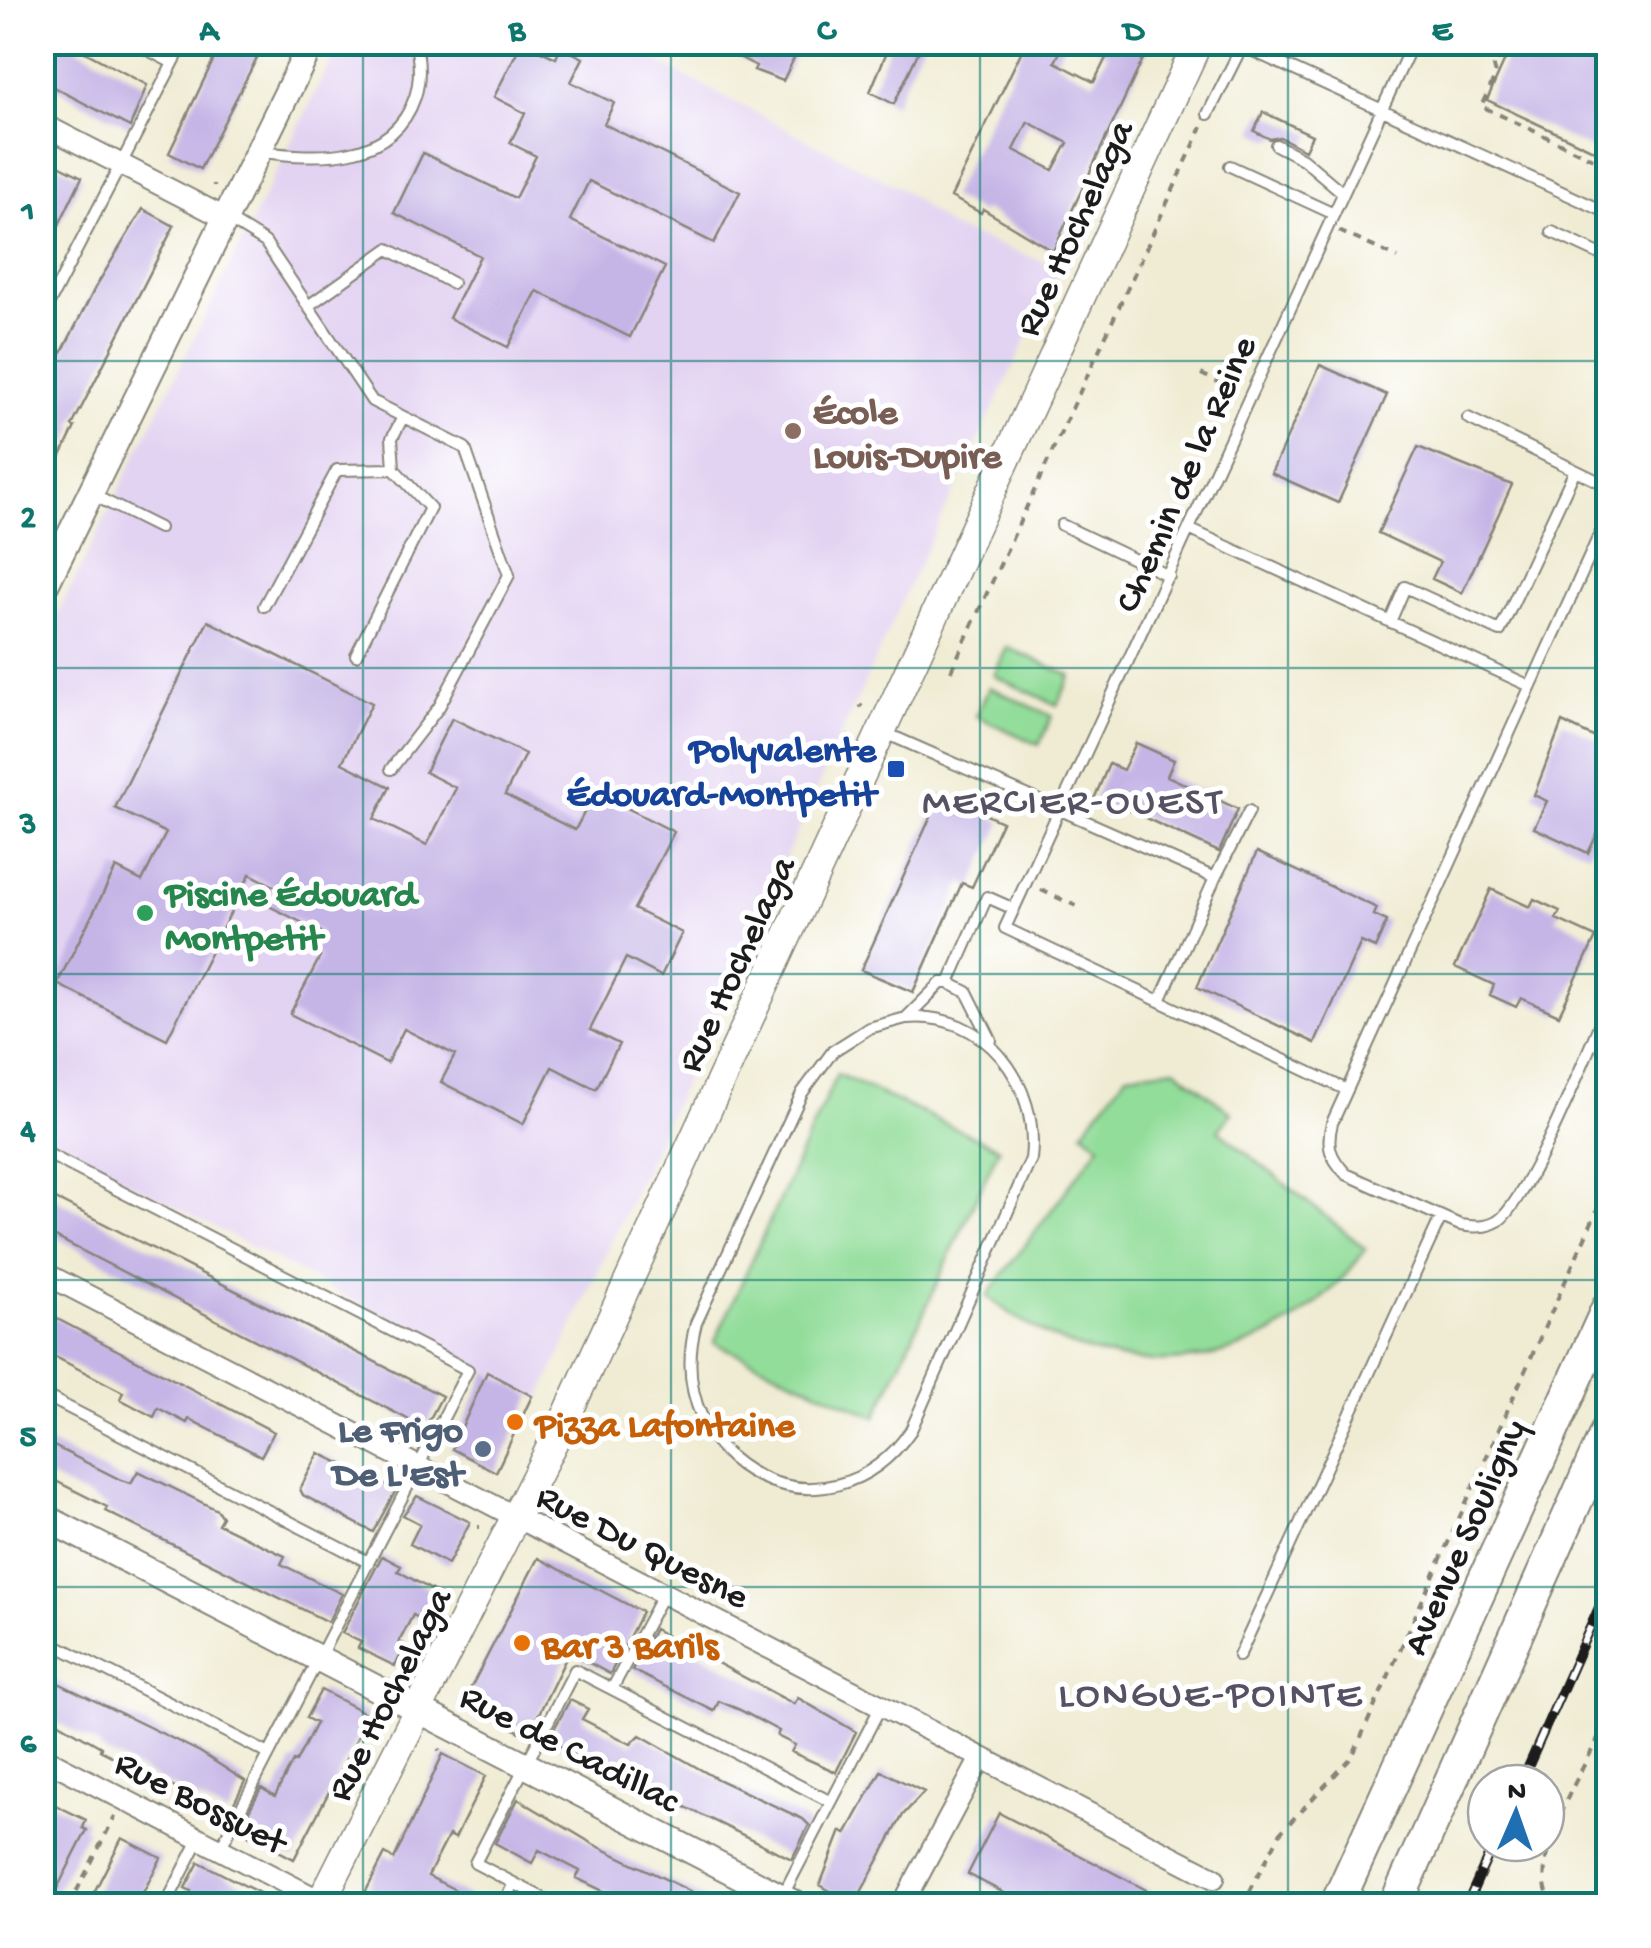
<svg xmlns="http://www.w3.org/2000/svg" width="1651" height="1948" viewBox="0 0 1651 1948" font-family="'Gochi Hand',sans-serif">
<rect width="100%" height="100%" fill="#fff"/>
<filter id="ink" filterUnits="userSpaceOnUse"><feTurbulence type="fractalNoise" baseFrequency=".01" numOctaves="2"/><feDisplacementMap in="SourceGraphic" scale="20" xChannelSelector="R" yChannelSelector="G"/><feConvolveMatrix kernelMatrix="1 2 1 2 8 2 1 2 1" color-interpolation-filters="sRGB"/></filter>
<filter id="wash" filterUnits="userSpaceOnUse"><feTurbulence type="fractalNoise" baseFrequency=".0048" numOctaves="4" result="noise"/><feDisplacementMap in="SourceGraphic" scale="40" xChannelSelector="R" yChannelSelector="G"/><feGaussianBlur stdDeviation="2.25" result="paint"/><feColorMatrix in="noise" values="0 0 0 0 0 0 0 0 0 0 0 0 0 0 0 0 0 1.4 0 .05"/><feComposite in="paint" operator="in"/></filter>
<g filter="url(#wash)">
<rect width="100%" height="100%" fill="#f0ecd4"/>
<path fill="#e3d3f2" d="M340 43H621L900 188 951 228 1060 268 905 594 540 1399 43 1137 42 646Z"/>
<path fill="#92dd9a" stroke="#577c5b" stroke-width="2.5" d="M1007 647 1071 676 1057 705 994 676Z
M989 687 1052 716 1039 745 976 716Z
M1175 1068 1232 1113 1218 1130 1366 1249C1273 1380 1109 1397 987 1296L1100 1145 1083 1131 1127 1074Z
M837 1074 999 1148 876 1417 714 1343Z"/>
<g id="blocks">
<path fill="#c5b5e6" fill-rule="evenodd" d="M42 42H66L147 85 130 127 42 81Z
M222 42H265L200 169 169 153Z
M522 42 556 58 561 47 583 58 571 82 614 103 604 124 740 192 714 243 589 181 570 220 665 267 630 337 537 291 508 347 449 318 480 256 394 213 423 153 515 198 536 156 510 143 525 113 494 97Z
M710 42H774L796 54 783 81 754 70 756 66Z
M891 42H923L894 104 870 92Z
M1026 42H1065L1055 62 1094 82 1108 54 1086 42H1151L1053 251 983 209 981 213 951 197ZM1028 122 1068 143 1053 170 1014 150Z
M1513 42H1608V157L1487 100Z
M1263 112 1312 135 1305 150 1280 137 1270 139 1254 131Z
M51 161 82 177 42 260V174Z
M143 209 174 226 72 426 75 427 42 495V391L95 288Z
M1320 365 1387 395 1338 503 1271 473Z
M1418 447 1512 485 1462 593 1432 579 1440 562 1378 533Z
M208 621 372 703 342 763 390 787 374 819 427 845 456 788 425 772 452 718 525 754 505 795 575 830 595 792 674 832 634 909 682 933 661 976 626 958 590 1030 619 1044 596 1089 552 1067 523 1124 441 1082 455 1055 404 1029 387 1063 290 1014 320 957 310 952 321 932 269 906 278 888 250 874 167 1039 57 984 116 868 142 881 166 833 115 808Z
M1562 722 1608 744V830L1601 826 1588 853 1534 828 1547 801 1534 795Z
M1136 743 1174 760 1167 776 1238 809 1219 852 1124 808 1122 812 1094 799 1109 764 1123 770Z
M941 794 1002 822 972 887 962 883 913 992 861 970Z
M1257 852 1377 908 1374 915 1387 921 1375 948 1361 942 1315 1043 1197 987Z
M1491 889 1530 907 1534 899 1560 911 1556 919 1596 937 1559 1015 1521 998 1516 1007 1490 995 1494 985 1455 967Z
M42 1192 442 1396 425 1428 42 1230Z
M42 1311 274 1432 261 1456 189 1419 187 1423 158 1408 154 1417 120 1399 123 1392 42 1350Z
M487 1372 532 1396 496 1472 452 1449Z
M42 1440 121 1480 131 1483 138 1471 217 1510 222 1517 218 1524 285 1556 281 1564 342 1594 328 1622 105 1511 107 1507 42 1474Z
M319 1453 396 1490 373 1532 303 1495 300 1489Z
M417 1496 470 1522 448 1564 410 1544 420 1524 403 1515Z
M382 1556 401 1566 398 1571 435 1592 421 1619 413 1615 399 1642 406 1645 395 1666 358 1648 361 1642 342 1633Z
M538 1558 642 1612 610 1674 569 1652 528 1736 468 1705 465 1699Z
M654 1629 794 1704 798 1698 856 1732 836 1772 791 1752 795 1745 777 1736 779 1731 740 1710 719 1701 714 1711 632 1670Z
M42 1675 200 1752 245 1781 228 1815 100 1750 101 1747 42 1713Z
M321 1690 369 1715 294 1859 239 1830 261 1788 275 1796 293 1761 296 1762 316 1723 306 1718Z
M570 1700 588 1709 582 1719 631 1744 640 1735 719 1780 803 1819 809 1825 792 1859 548 1740Z
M443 1754 486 1776 455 1838 449 1835 428 1876 487 1906H384L364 1895 385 1854 394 1859Z
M881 1771 924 1792 903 1815 854 1905 820 1885 841 1831 846 1834Z
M518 1799 593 1844 721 1906H634L576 1878 580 1871 539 1850 532 1863 495 1843Z
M47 1801 86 1820 83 1828 87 1830 48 1906H42V1810Z
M999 1813 1045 1837 1177 1906H1029L968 1874Z
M122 1838 161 1858 136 1906H87Z
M199 1862 228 1877 285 1906H206L188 1896 191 1891 185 1888Z"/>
</g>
</g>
<g filter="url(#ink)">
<use href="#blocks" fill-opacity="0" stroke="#868478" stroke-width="2.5"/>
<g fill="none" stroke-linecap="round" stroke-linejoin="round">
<defs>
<path id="service" d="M133 42 173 63
M1208 114 1242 46 1608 213
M1276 145 1303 159 1343 193
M260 152C317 158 392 165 415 97 421 78 420 61 415 42
M1230 166 1334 214
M226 218 265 242 372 401 465 448 509 575 439 707 391 769
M1552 232 1608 258
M308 306 388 249 452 283
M42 317 184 42
M1468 418 1575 470
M91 494 159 528
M1608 516 1332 1123C1326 1146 1330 1157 1346 1174L1460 1225C1473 1227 1486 1228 1498 1221 1528 1201 1591 1044 1608 1004
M1062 525 1169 576
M1191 530 1530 686
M264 606 337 470 394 469
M1390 622 1405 587 1500 631 1575 470 1608 486
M356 655 430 508 394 469 392 438 403 417
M883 732 1215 878 1160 1001
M1215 878 1249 811
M949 983 967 992 991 1040
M906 1018C985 1010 1040 1084 1031 1159L911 1430C829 1551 658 1467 696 1323L802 1093 833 1051 869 1028 906 1018 941 983H949L987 897 1014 909
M1347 1090 1005 928 1413 42
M42 1151 468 1370 220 1849
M42 1394 368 1562
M42 1638 269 1754
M1239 1656 1441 1217
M612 1689 663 1594
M783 1895 881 1706
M906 1898 925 1906
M165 1906 200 1838
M503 1906 514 1883
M558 1906 475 1863 575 1670 831 1802"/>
<path id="minor" d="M42 124 225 218
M42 1272 1214 1878
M42 1757 330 1906
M902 1906 981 1758"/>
<path id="tertiary" d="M42 592 312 42
M42 1516 799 1906"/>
<path id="secondary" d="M319 1906 568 1413 1198 42"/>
<path id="trunk" d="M1336 1906 1608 1308
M1395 1906 1608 1429"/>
</defs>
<use href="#service" stroke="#868478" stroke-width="14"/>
<use href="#minor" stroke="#868478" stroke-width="24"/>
<use href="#tertiary" stroke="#868478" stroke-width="29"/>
<use href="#secondary" stroke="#868478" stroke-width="31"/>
<use href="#trunk" stroke="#868478" stroke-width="36"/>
<path stroke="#868478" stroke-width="4" stroke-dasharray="8 8" stroke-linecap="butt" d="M1511 42 1504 57 1493 63 1496 75 1481 106 1608 166
M214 184V186
M1339 231 1398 258
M1201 374 1237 391
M951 671 1202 127
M860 705 862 707
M846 736 848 737
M1041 890 1076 906
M478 1527H480
M461 1705 464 1704
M438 1749 439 1751
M359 1899H361
M69 1906 115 1816
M1242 1906 1281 1832 1352 1757 1608 1186
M1555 1906C1518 1867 1589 1761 1608 1719"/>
<use href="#service" stroke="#fff" stroke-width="10"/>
<use href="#minor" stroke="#fff" stroke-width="20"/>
<use href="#tertiary" stroke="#fff" stroke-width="25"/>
<use href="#secondary" stroke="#fff" stroke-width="28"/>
<use href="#trunk" stroke="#fff" stroke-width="32"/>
<defs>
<path id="rail" d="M1521 1783 1608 1587
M1466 1906 1494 1843"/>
</defs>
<use href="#rail" stroke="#1c1c1c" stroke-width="10"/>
<use href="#rail" stroke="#fff" stroke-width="6" stroke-dasharray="19" stroke-linecap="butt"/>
</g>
</g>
<path fill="none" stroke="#0f766e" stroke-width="2.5" stroke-opacity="0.55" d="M363 42V1906M671 42V1906M980 42V1906M1288 42V1906M42 361H1608M42 668H1608M42 974H1608M42 1280H1608M42 1587H1608"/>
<circle fill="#8d6e63" stroke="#fff" stroke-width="4" cx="793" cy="431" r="10"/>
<rect fill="#1a4fb4" stroke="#fff" stroke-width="4" x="886" y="759" width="20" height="20" rx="5"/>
<circle fill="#2e9e5b" stroke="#fff" stroke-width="4" cx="145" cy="913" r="10"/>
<g fill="#e8710a" stroke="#fff" stroke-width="4">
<circle cx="515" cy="1422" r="10"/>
<circle cx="522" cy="1643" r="10"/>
</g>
<circle fill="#5c6f8a" stroke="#fff" stroke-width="4" cx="483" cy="1449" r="10"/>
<g text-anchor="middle" stroke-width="10" stroke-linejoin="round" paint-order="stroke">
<g font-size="38" fill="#1c1c1c" stroke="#fff">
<text transform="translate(1072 227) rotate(-65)" y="13">Rue Hochelaga</text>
<text transform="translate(1183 473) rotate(-66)" y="13">Chemin de la Reine</text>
<text transform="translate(734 963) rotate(-65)" y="13">Rue Hochelaga</text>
<text transform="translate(1462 1536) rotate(-66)" y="13">Avenue Souligny</text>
<text transform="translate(644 1544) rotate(27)" y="13">Rue Du Quesne</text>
<text transform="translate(387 1693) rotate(-63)" y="13">Rue Hochelaga</text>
<text transform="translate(571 1746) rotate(27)" y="13">Rue de Cadillac</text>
<text transform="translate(202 1800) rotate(27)" y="13">Rue Bossuet</text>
</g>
<g font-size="38" font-weight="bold" fill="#785e54" stroke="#fff" text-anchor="start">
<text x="813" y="422">École<tspan x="813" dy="44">Louis-Dupire</tspan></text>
</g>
<g font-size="38" font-weight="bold" fill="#164399" stroke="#fff" text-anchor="end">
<text x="876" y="760">Polyvalente<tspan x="876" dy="44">Édouard-Montpetit</tspan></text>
</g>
<g font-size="38" font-weight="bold" fill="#27864d" stroke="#fff" text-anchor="start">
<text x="165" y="904">Piscine Édouard<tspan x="165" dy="44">Montpetit</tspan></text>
</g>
<g font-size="38" font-weight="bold" fill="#c56008" stroke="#fff" text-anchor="start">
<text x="535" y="1435">Pizza Lafontaine</text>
<text x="542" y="1656">Bar 3 Barils</text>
</g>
<g font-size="38" font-weight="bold" fill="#4e5e75" stroke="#fff" text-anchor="end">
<text x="463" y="1440">Le Frigo<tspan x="463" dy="44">De L'Est</tspan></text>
</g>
<g font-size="40" letter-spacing="2.5" fill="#575263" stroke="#fff">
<text x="1073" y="812">MERCIER-OUEST</text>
<text x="1211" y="1705">LONGUE-POINTE</text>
</g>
</g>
<rect width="1651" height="1948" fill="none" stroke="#fff" stroke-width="110"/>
<g transform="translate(1516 1813) rotate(2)"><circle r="48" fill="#ffffff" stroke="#a4a4a4" stroke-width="2.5"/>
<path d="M0-8L18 38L0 25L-18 38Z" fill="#1f6fb2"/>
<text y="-15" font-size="28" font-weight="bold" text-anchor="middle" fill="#1c1c1c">N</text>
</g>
<rect x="55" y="55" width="1541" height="1838" fill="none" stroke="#0f766e" stroke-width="4"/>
<g font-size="32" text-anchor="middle" font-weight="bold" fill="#0f766e">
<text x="209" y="39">A</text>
<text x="517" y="39">B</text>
<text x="826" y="39">C</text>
<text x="1134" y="39">D</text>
<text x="1442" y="39">E</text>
<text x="28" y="220">1</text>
<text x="28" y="526">2</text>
<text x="28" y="832">3</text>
<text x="28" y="1139">4</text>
<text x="28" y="1445">5</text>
<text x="28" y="1751">6</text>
</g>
</svg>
